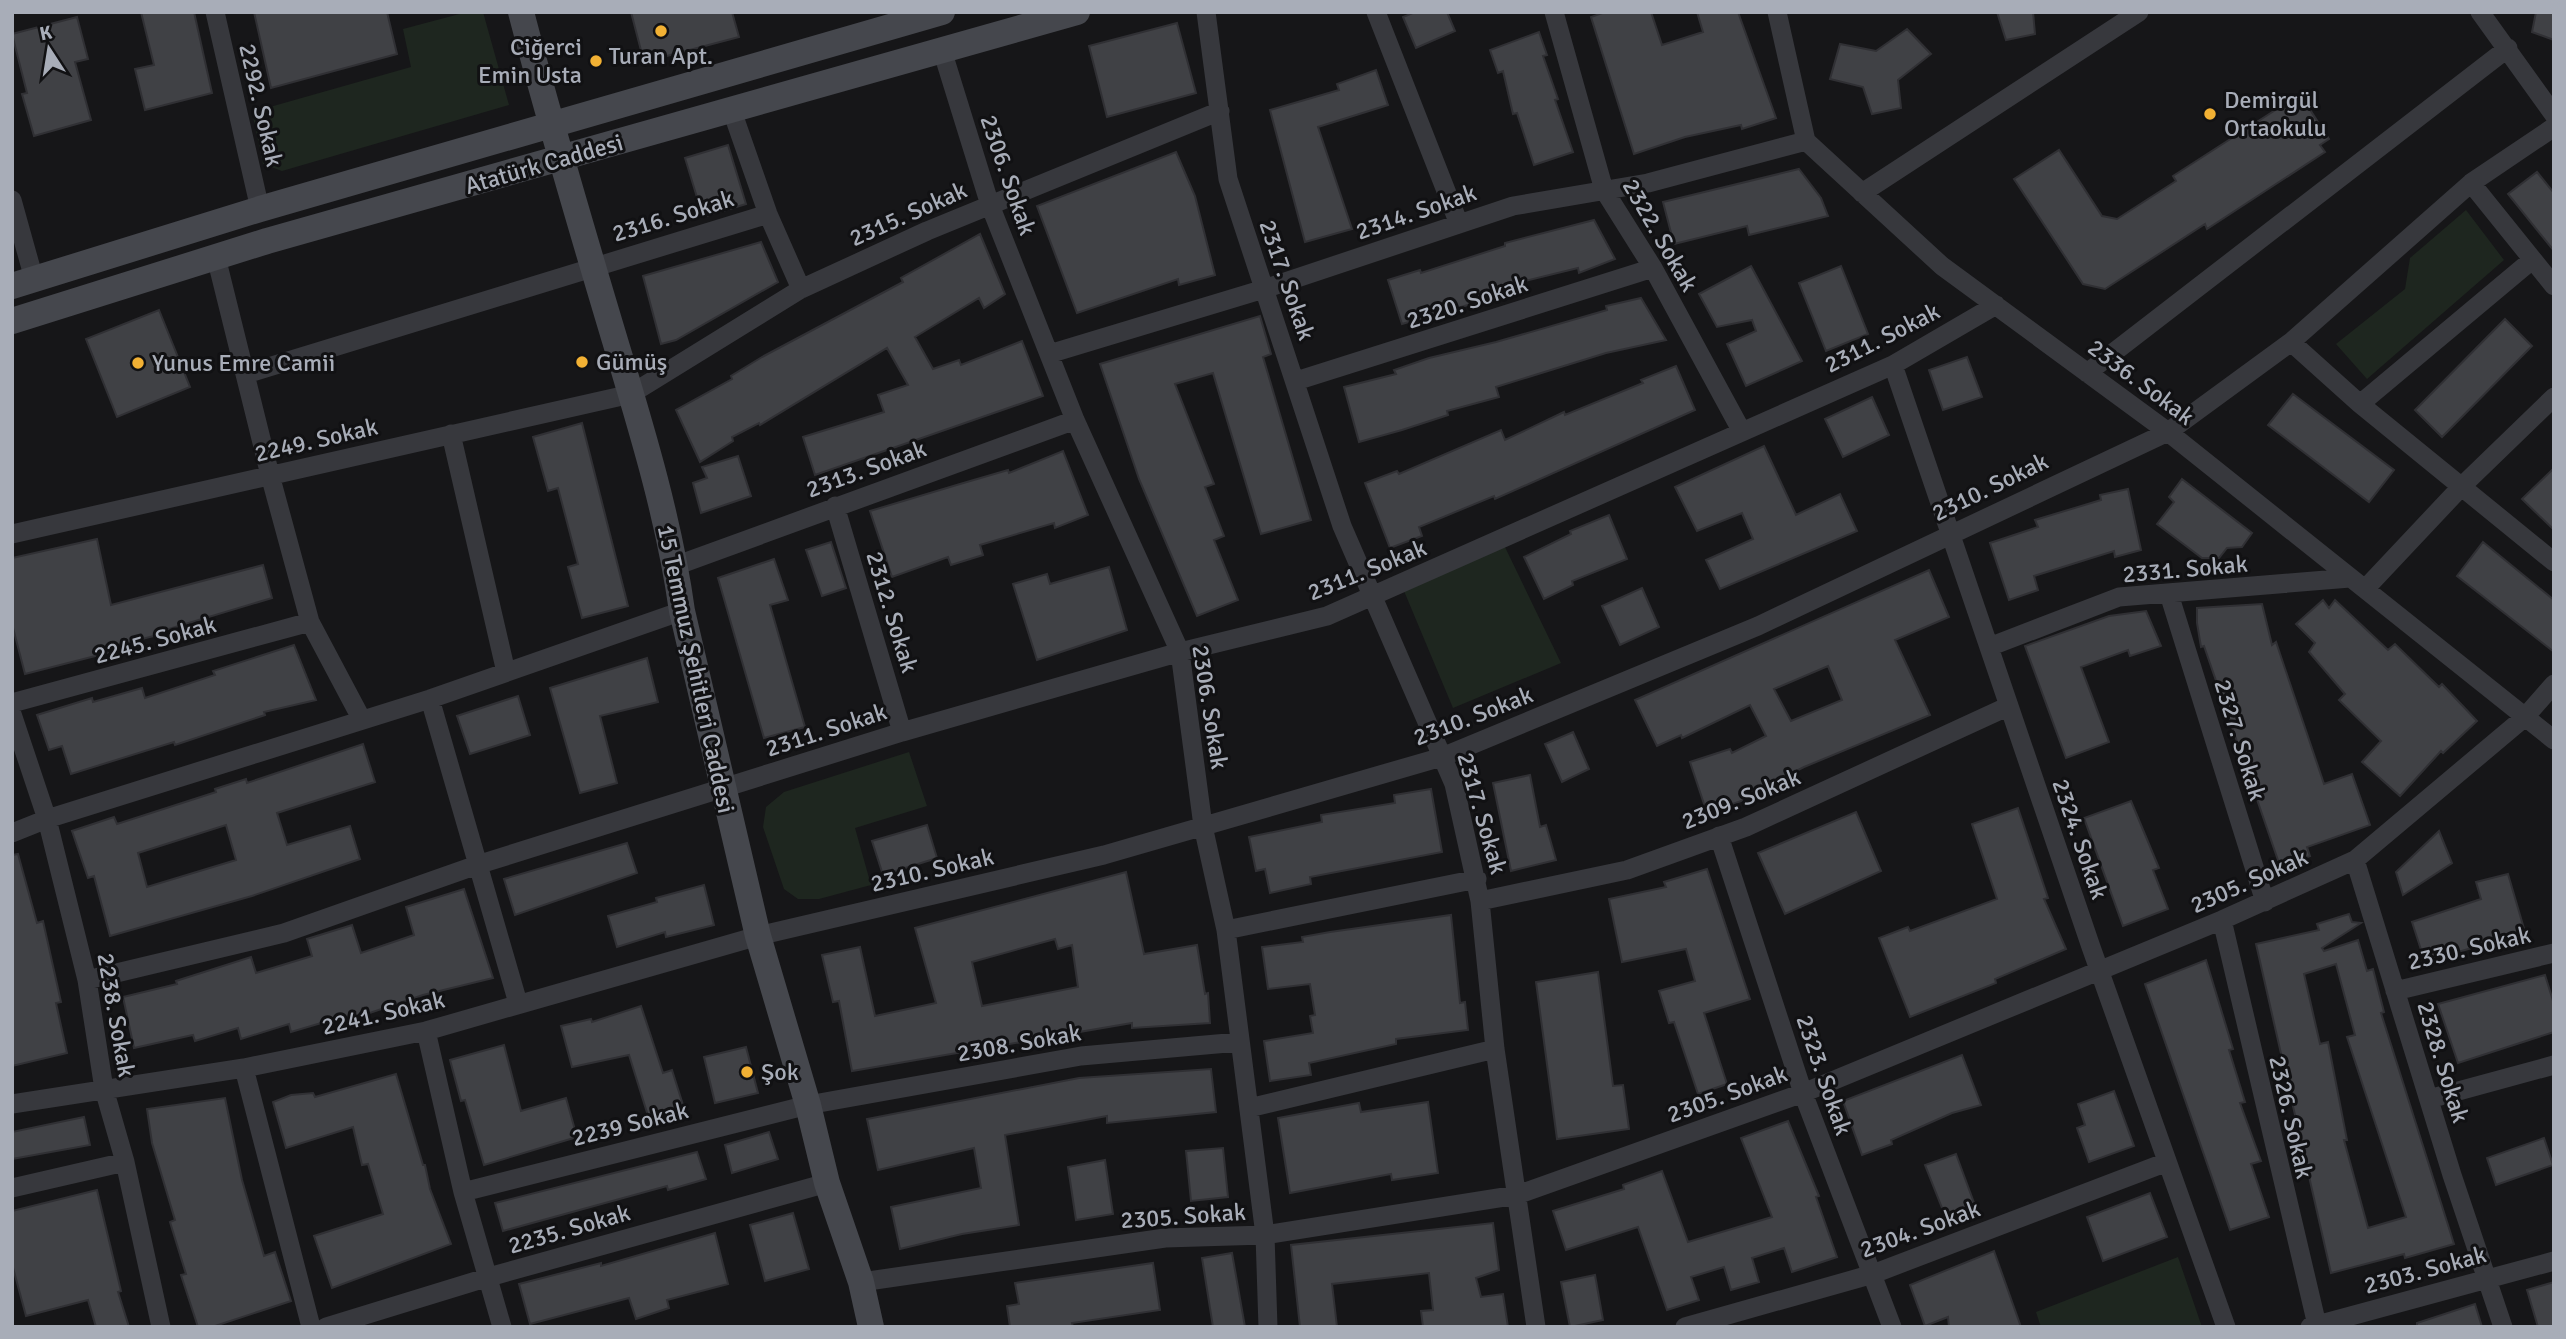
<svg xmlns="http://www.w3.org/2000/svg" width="2566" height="1339" viewBox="0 0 2566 1339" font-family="Signika,sans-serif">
<rect width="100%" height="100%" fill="#161618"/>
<path fill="#1e261f" d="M467 12H483L509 105 282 171 263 164 252 112 411 67 403 29Z
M2466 210 2504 260 2367 379 2336 344 2405 289 2410 258Z
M1504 545 1561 663 1453 708 1404 591Z
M909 752 927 806 855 828 871 885 819 899H798L784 889 763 827 766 807 784 792Z
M2178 1257 2202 1327H2041L2036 1312Z"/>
<path fill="#404145" stroke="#303034" stroke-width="2" fill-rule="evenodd" d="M141 12H194L212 93 145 110 135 69 154 65Z
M254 12H387L397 54 271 88Z
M631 12H732L739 37 644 62Z
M1415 12H1447L1455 31 1416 48 1403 17Z
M1605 12H1651L1662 45 1703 32 1697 12H1738L1776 118 1742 129 1741 125 1685 137 1634 154 1591 17Z
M1997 12H2033L2035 34 2006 40Z
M2536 12H2554V40L2532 32Z
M77 17 88 59 75 62 91 120 34 136 22 94 27 93 12 34Z
M1177 23 1196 93 1107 117 1089 46Z
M1907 29 1931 54 1898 80 1901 108 1872 114 1863 87 1830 79 1840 44 1876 51Z
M1539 32 1547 55 1543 56 1558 99 1555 100 1573 152 1534 165 1517 113 1513 114 1503 71 1498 73 1490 50Z
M1376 70 1388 105 1318 127 1352 229 1305 242 1270 110 1339 90 1337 84Z
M2291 100 2296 108 2305 102 2329 139 2320 145 2325 152 2207 229 2205 224 2105 289 2083 284 2014 179 2059 150 2102 216 2117 219 2176 181 2173 176Z
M728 145 746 204 703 217 685 158Z
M1176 152 1195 196 1215 275 1179 285 1178 279 1077 313 1037 206Z
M1799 169 1821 198 1828 216 1749 235 1747 226 1674 244 1663 202Z
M2537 172 2554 193V251L2508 194Z
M1594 220 1615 259 1579 273 1578 268 1497 288 1499 296 1402 324 1388 280 1420 270 1421 273 1505 246V243Z
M980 234 1005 294 984 308 979 298 915 337 933 369 959 360 961 365 1022 341 1043 396 815 475 803 437 884 412 878 395 908 385 887 348 760 425 759 423 732 437 733 441 700 462 676 410 732 379 731 376 762 357 903 282 901 278Z
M761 242 778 282 676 340 661 344 643 276Z
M1751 266 1802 361 1746 386 1727 344 1756 331 1752 320 1717 327 1699 294Z
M1841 266 1868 334 1826 351 1799 283Z
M1641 298 1666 340 1606 353 1496 387 1499 397 1447 411 1448 415 1402 430 1359 442 1344 387 1396 374 1394 370 1429 358 1496 342 1607 310 1606 306Z
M159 310 190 387 117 417 86 339Z
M1260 316 1271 354 1263 357 1311 520 1261 534 1213 373 1175 384 1214 484 1205 487 1224 536 1214 540 1238 600 1197 616 1139 479 1100 364Z
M2505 319 2532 346 2442 437 2415 410Z
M1967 357 1982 397 1943 410 1929 370Z
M1676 366 1695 410 1495 499 1494 496 1419 527 1422 536 1390 548 1365 483 1397 471 1399 474 1501 430 1505 440 1564 412 1565 415 1643 383 1641 380Z
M2293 394 2394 470 2369 502 2268 425Z
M1872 397 1889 435 1843 457 1825 419Z
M582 423 628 606 582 618 568 567 578 564 558 488 548 491 533 437Z
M1764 446 1796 515 1840 494 1857 531 1720 589 1706 560 1753 539 1742 513 1697 531 1675 487Z
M1063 451 1088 515 1055 528 1054 523 980 545 983 555 951 565 948 557 892 577 870 511 960 484 1008 470 1009 473Z
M738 456 751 496 701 513 693 483 707 478 702 467Z
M2554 468V530L2522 499Z
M2182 479 2252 533 2242 547 2227 548 2219 558H2202L2157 524 2174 502 2169 497Z
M2128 489 2141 550 2115 557 2114 551 2034 576 2038 590 2009 600 1990 543 2038 527 2035 520 2101 500 2100 495Z
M1609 515 1627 559 1572 581 1573 585 1544 599 1524 557 1571 534 1570 531Z
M97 539 111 605 263 565 272 598 162 631V634L114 646 115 651 25 674 12 624V558Z
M831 542 846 588 822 596 806 550Z
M2483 542 2554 600V652L2457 576Z
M774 559 788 600 770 605 805 727 764 738 718 578Z
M1109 567 1127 630 1037 660 1013 584 1047 574 1050 584Z
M1929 570 1949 617 1895 640 1930 715 1804 767 1746 797 1747 799 1707 813 1690 762 1730 749 1732 753 1766 736 1750 705 1682 738 1681 735 1657 746 1635 700ZM1828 666 1842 700 1791 721 1774 689Z
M1642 588 1659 627 1620 645 1602 606Z
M2323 600 2329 608 2335 600 2388 650 2395 644 2439 687 2442 684 2477 721 2443 753 2441 751 2400 796 2362 762 2381 741 2339 700 2345 694 2309 652 2315 643 2296 624Z
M2262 604 2272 645 2276 642 2324 784 2352 774 2370 825 2307 847 2310 856 2280 866 2204 646 2201 647 2197 623V608Z
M2146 611 2161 646 2130 656 2128 650 2081 667 2109 742 2066 758 2025 646 2109 616Z
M294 645 316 700 264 712 265 715 175 745 174 742 71 774 62 746 49 750 37 715 92 698 93 702 142 688 145 698 215 675 213 671Z
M647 658 658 702 600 716 617 783 580 793 550 688Z
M518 696 530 735 470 754 457 716Z
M1573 732 1589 769 1562 782 1545 744Z
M363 744 375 782 277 813 287 845 350 826 360 859 252 896 110 936 94 876 88 878 72 831 114 817 117 824 216 792 215 789 246 779 247 783ZM226 825 236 860 147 887 138 853Z
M1530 775 1540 827 1546 825 1556 860 1511 871 1493 783Z
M1431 789 1442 852 1310 877 1311 884 1270 893 1265 869 1256 871 1249 837 1322 822 1321 815 1395 803 1394 795Z
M2131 801 2159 868 2153 870 2168 909 2123 926 2084 818Z
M2018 808 2048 898 2044 899 2066 949 1995 979 1996 983 1910 1017 1879 938 1908 927 1910 931 1997 899 1972 824Z
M1856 812 1881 871 1785 914 1758 853Z
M927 825 937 858 883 875 872 841Z
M2439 831 2452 863 2403 895 2396 872Z
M627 843 637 873 515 915 504 879Z
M18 854 37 923 43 921 61 1002 56 1003 67 1053 12 1066V855Z
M1707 869 1750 999 1704 1013 1727 1084 1698 1094 1674 1022 1669 1023 1659 991 1695 981 1686 949 1622 962 1609 899 1666 887 1664 882Z
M1126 872 1144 954 1197 945 1205 994 1208 993 1210 1023 1132 1028V1023L852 1071 839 1001 833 1002 822 955 860 947 875 1016 936 1003 915 928ZM1055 939 1058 949 1072 945 1078 987 982 1006 972 962Z
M2508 874 2525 932 2425 962 2412 922 2481 899 2476 882Z
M704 885 714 925 666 937 665 932 617 947 608 916 657 902 656 898Z
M464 889 493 978 423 995 340 1023 338 1018 291 1032 289 1024 241 1039 238 1028 195 1041 193 1035 134 1048 123 997 177 984 176 981 251 957 256 973 312 956 307 939 352 925 361 953 414 935 406 907Z
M2349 914 2352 922 2361 923 2322 948 2324 951 2358 940 2367 971 2373 969 2384 1012 2381 1013 2454 1244 2405 1258 2404 1254 2331 1273 2256 944 2319 930 2317 924ZM2336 964 2355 1035 2347 1037 2406 1217 2368 1228 2344 1140H2347L2328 1042 2320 1044 2304 974Z
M1451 915 1460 1003 1465 1002 1468 1030 1396 1039V1044L1309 1063 1311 1075 1270 1081 1264 1041 1313 1033 1310 1016 1315 1015 1310 984 1268 989 1262 947 1303 942 1302 937 1330 932Z
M2206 960 2233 1049 2229 1050 2245 1102 2240 1103 2261 1161 2251 1164 2269 1217 2230 1230 2145 984Z
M1598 972 1613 1086 1623 1085 1629 1129 1557 1139 1536 982Z
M2545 975 2554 1004V1032L2458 1063 2438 1004Z
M641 1006 663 1073 672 1070 684 1108 649 1119 629 1055 572 1067 561 1026 591 1019 592 1022Z
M504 1045 521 1111 566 1098 577 1137 484 1165 465 1100 461 1101 450 1060Z
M746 1047 758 1093 715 1103 704 1057Z
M1962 1055 1981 1105 1952 1113 1891 1140 1892 1144 1862 1155 1843 1101Z
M1211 1069 1216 1112 1107 1123V1116L1005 1135 1019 1225 962 1234 900 1249 891 1207 981 1188 974 1148 878 1170 867 1119 1079 1078Z
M396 1074 423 1165H425L430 1189 451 1244 332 1288 314 1236 383 1214 368 1164 362 1165 353 1127 286 1148 273 1102 291 1095 313 1093 315 1097Z
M2114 1091 2134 1146 2089 1162 2077 1128 2085 1125 2078 1104Z
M225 1098 242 1180 264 1256 275 1252 291 1301 212 1327H198L181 1275 186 1274 170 1222 175 1220 152 1143 147 1109Z
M1428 1102 1438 1173 1392 1180 1391 1174 1290 1193 1278 1118 1359 1103 1361 1112Z
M84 1117 90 1145 12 1159V1132Z
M1788 1121 1819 1196 1816 1197 1837 1257 1792 1272 1784 1248 1752 1258 1759 1282 1731 1290 1724 1267 1691 1277 1699 1300 1667 1310 1638 1227 1566 1250 1553 1211 1624 1189 1623 1185 1662 1171 1688 1242 1772 1217 1741 1138Z
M769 1132 778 1159 732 1173 725 1145Z
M2544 1138 2553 1165 2496 1185 2487 1158Z
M1223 1148 1228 1197 1191 1201 1186 1151Z
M697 1152 706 1179 668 1190 667 1186 503 1231 495 1203Z
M1956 1154 1977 1211 1948 1223 1925 1165Z
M1105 1160 1113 1214 1076 1220 1068 1167Z
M97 1190 121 1291 118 1292 129 1327H96L88 1300 26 1316 12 1264V1211Z
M2150 1193 2167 1237 2103 1261 2087 1217Z
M793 1213 809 1269 765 1281 750 1225Z
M1493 1223 1499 1270 1476 1278 1481 1297 1503 1294 1508 1327H1423L1421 1311 1433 1310 1429 1273 1332 1284 1337 1327H1300L1291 1245Z
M715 1233 728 1284 667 1300 669 1308 636 1319 629 1298 530 1324 519 1284 601 1263V1266Z
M1994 1251 2021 1327H1949L1948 1317 1925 1326 1910 1285Z
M1232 1253 1245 1327H1213L1202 1258Z
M1153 1263 1160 1310 1072 1323 1073 1327H1010L1007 1306 1019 1304 1015 1283Z
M1595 1275 1603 1320 1570 1327 1561 1282Z
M2554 1282V1327H2538L2527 1290Z
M2475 1304 2482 1327H2417V1323Z"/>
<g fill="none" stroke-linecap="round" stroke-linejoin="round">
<path stroke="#37383d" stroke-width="19" d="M215 12 260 209
M1206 12 1228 179 1342 526 1454 784 1480 901 1495 1049 1536 1327
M1376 12 1459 224
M1554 12 1604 190 1653 268 1741 430
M1777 12 1806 141 1942 266 2168 432 2554 740
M2480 12 2554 115
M942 50 990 205 1075 420 1180 652 1203 826 1226 930 1265 1235 1268 1327
M732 111 768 214 801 289
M2471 183 2554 286
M1862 193 2139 12
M12 200 34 279
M216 257 270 475 310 622 362 720
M2291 342 2360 404 2554 562
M1049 354 1264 289 1513 206 1648 183 1806 141
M1893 365 2091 947 2226 1327
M2087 373 2508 48
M246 374 768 214
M1296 381 1653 268
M2360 404 2532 260
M451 434 506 672
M835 506 902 732
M12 534 631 394 801 289 927 231 1220 111
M675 566 1075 420
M2365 589 2461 487 2554 397
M2169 594 2265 902
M1989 647 2119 597 2350 578
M430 699 518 1003
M12 703 310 622
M12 714 47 819 87 980 104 1089 125 1162 161 1327
M12 833 47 819 430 699 682 611
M1719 836 1803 1093 1892 1327
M2355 860 2452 1175 2503 1327
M1480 901 1627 870 1746 827 2009 706
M2222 920 2317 1325
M1226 930 1477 879
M87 980 284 933 477 865 902 732 1180 652 1327 616 1893 365 1996 305
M2395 991 2554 953
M426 1031 463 1192 502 1327
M244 1068 311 1327
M2429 1099 2554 1065
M12 1104 244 1068 426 1031 758 936 1104 855 1442 757 1758 626 2168 432 2291 342 2471 183 2554 127
M1249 1108 1495 1049
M12 1188 125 1162
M463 1192 808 1105 1081 1056 1239 1042
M861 1282 1165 1238 1265 1235 1517 1195 1803 1093 2222 920 2355 860 2525 717 2554 684
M326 1327 489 1277 827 1183
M1685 1327 1873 1274 2167 1162
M2310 1327 2554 1261"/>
<path stroke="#45474d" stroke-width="26" d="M521 12C549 120 581 227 613 334 640 424 669 517 682 611L758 936 808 1105 827 1183 861 1282 871 1327
M12 286 260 209 942 12
M12 321 267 241 1077 12"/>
</g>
<g fill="#f2b134" stroke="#111113" stroke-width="2.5">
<circle cx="661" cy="31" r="7"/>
<circle cx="596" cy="61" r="7"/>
<circle cx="2210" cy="114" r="7"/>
<circle cx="582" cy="362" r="7"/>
<circle cx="138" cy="363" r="7"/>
<circle cx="747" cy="1072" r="7"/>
</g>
<g text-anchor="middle" stroke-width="6" stroke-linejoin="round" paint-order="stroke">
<g font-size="24" fill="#a8adb8" stroke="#111113" text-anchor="start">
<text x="582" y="55" text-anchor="end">Ciğerci<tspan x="582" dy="28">Emin Usta</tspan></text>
<text x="661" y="64" text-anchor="middle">Turan Apt.</text>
<text x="2224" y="108">Demirgül<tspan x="2224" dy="28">Ortaokulu</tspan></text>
<text x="596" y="370">Gümüş</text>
<text x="152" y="371">Yunus Emre Camii</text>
<text x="761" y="1080">Şok</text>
</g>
<g font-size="24" fill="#a8adb8" stroke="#111113">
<text transform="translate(261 105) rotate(77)" y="8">2292. Sokak</text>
<text transform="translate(544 164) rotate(-16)" y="8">Atatürk Caddesi</text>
<text transform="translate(1008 175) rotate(71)" y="8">2306. Sokak</text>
<text transform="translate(1416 212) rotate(-19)" y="8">2314. Sokak</text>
<text transform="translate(908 214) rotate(-24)" y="8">2315. Sokak</text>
<text transform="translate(673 216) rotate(-17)" y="8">2316. Sokak</text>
<text transform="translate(1660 235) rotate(60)" y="8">2322. Sokak</text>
<text transform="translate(1287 280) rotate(71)" y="8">2317. Sokak</text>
<text transform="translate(1467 302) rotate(-18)" y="8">2320. Sokak</text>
<text transform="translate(1882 338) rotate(-27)" y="8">2311. Sokak</text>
<text transform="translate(2141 382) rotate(37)" y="8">2336. Sokak</text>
<text transform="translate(316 440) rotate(-13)" y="8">2249. Sokak</text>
<text transform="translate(866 469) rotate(-20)" y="8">2313. Sokak</text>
<text transform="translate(1990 487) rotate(-26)" y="8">2310. Sokak</text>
<text transform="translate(2185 569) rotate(-5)" y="8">2331. Sokak</text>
<text transform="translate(1367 570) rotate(-22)" y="8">2311. Sokak</text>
<text transform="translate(892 612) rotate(73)" y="8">2312. Sokak</text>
<text transform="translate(155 640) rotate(-15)" y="8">2245. Sokak</text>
<text transform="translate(696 669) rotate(78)" y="8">15 Temmuz Şehitleri Caddesi</text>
<text transform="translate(1210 707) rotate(81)" y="8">2306. Sokak</text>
<text transform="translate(1473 716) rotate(-21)" y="8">2310. Sokak</text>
<text transform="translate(826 730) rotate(-18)" y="8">2311. Sokak</text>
<text transform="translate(2240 740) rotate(73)" y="8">2327. Sokak</text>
<text transform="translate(1741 799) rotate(-22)" y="8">2309. Sokak</text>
<text transform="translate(1482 813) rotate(74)" y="8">2317. Sokak</text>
<text transform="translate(2080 839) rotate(71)" y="8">2324. Sokak</text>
<text transform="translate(932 870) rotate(-13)" y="8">2310. Sokak</text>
<text transform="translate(2249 881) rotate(-24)" y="8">2305. Sokak</text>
<text transform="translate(2469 948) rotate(-13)" y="8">2330. Sokak</text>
<text transform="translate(383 1013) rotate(-13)" y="8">2241. Sokak</text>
<text transform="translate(116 1015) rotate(80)" y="8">2238. Sokak</text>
<text transform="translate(1019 1043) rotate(-10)" y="8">2308. Sokak</text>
<text transform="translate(2443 1062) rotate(73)" y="8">2328. Sokak</text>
<text transform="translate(1824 1075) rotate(71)" y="8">2323. Sokak</text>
<text transform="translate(1727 1094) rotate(-20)" y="8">2305. Sokak</text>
<text transform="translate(2291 1117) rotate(77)" y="8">2326. Sokak</text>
<text transform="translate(630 1124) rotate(-14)" y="8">2239 Sokak</text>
<text transform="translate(1183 1216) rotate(-4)" y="8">2305. Sokak</text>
<text transform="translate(569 1229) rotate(-16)" y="8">2235. Sokak</text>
<text transform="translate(1920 1229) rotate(-20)" y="8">2304. Sokak</text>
<text transform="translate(2425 1270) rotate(-15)" y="8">2303. Sokak</text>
</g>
</g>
<rect width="2566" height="1339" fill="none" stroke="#a8adb8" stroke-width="28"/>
<g transform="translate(49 49) rotate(348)" stroke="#111113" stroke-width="5" paint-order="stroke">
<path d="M0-5L12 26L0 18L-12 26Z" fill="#a8adb8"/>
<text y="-10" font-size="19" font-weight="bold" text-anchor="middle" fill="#a8adb8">K</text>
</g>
</svg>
